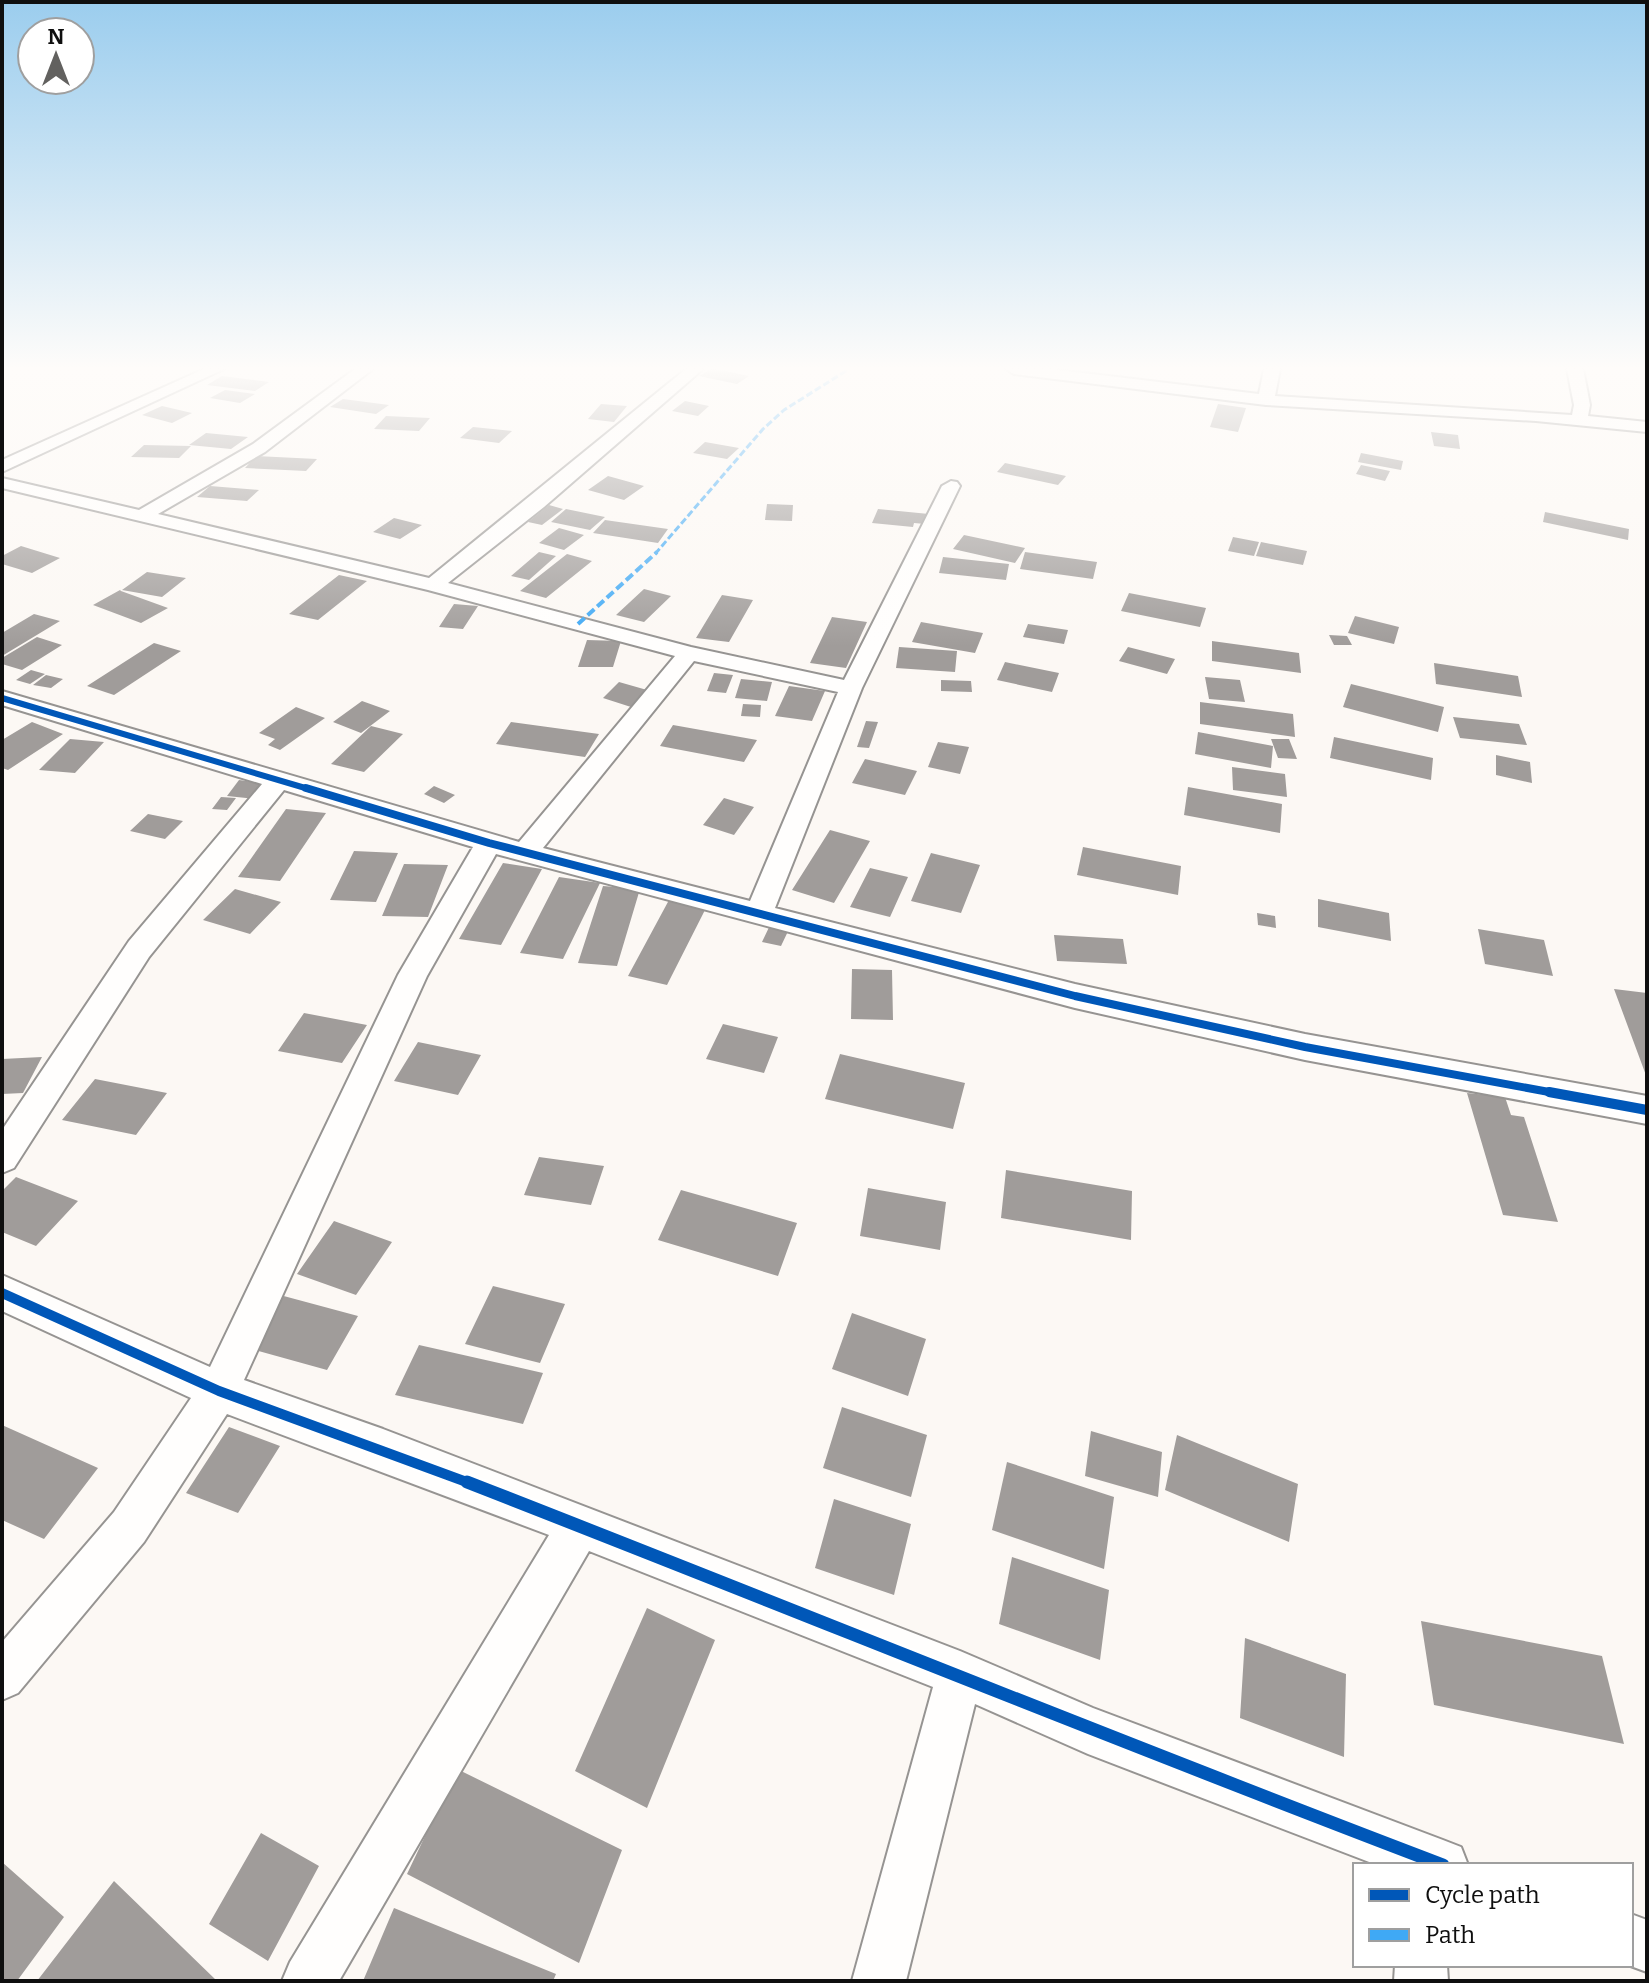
<svg xmlns="http://www.w3.org/2000/svg" width="1649" height="1983" viewBox="0 0 1649 1983" font-family="Bitter,serif">
<rect width="100%" height="100%" fill="#fcf8f4"/>
<path fill="#a09c9a" d="M711 369H716L749 376 737 384 699 376Z
M222 376 269 382 255 391 207 385Z
M225 390 255 394 240 403 210 398Z
M343 399 389 405 376 414 330 407Z
M685 401 709 406 698 416 672 411Z
M601 404 627 406 614 422 588 419Z
M1218 404 1246 408 1238 432 1210 427Z
M162 406 192 413 172 423 142 415Z
M386 416 430 418 419 431 374 429Z
M473 427 512 431 499 443 460 438Z
M1431 432 1458 435 1460 449 1434 446Z
M206 433 248 437 231 449 189 445Z
M705 442 739 448 727 459 693 453Z
M144 445 191 446 179 458 131 457Z
M1361 453 1403 461 1401 470 1358 462Z
M256 456 317 459 306 471 245 468Z
M1005 463 1066 476 1058 485 997 472Z
M1361 465 1390 471 1385 481 1356 474Z
M608 476 644 486 624 500 588 490Z
M210 486 259 490 247 501 197 497Z
M767 504 793 505 792 521 765 520Z
M549 505 563 509 542 525 528 522Z
M566 509 605 517 590 530 551 522Z
M878 509 929 514 925 524 914 523 913 527 872 523Z
M1545 512 1629 529 1628 540 1543 522Z
M394 518 422 525 400 539 373 532Z
M605 520 668 529 658 543 593 533Z
M559 528 584 535 564 550 539 543Z
M964 535 1025 548 1015 563 953 549Z
M1233 537 1259 542 1254 556 1228 551Z
M1261 542 1307 551 1303 565 1256 556Z
M21 546 60 558 32 573 2 564V556Z
M539 552 556 556 529 580 511 576Z
M1025 552 1097 562 1093 579 1020 569Z
M567 554 592 561 546 598 520 591Z
M943 557 1009 564 1006 580 939 573Z
M147 572 186 578 162 597 122 590Z
M339 575 367 581 318 620 289 614Z
M644 589 671 596 644 622 616 615Z
M120 590 121 591 168 608 141 623 93 605Z
M1129 593 1206 608 1200 627 1121 611Z
M722 595 753 600 729 642 696 638Z
M454 604 478 606 463 629 439 627Z
M34 614 60 621 2 656V633Z
M1355 616 1399 627 1394 644 1348 633Z
M832 617 867 622 846 668 810 663Z
M921 622 983 633 975 653 912 642Z
M1028 624 1068 630 1064 644 1023 637Z
M1329 635 1347 636 1352 645H1334Z
M37 637 62 645 22 670 2 664V658Z
M587 640 621 641 613 667H578Z
M1212 641 1299 653 1301 673 1212 661Z
M154 643 181 651 114 695 87 686Z
M899 647 957 651 955 672 896 668Z
M1128 647 1175 659 1167 674 1119 661Z
M1005 662 1059 673 1052 692 997 680Z
M1434 663 1518 676 1522 697 1436 684Z
M31 670 45 674 30 684 16 680Z
M714 673 733 675 726 693 707 691Z
M46 675 63 679 51 688 33 685Z
M1205 677 1240 680 1245 702 1209 699Z
M741 679 772 682 767 701 735 698Z
M941 680 971 681 972 692 941 691Z
M619 682 647 690 631 707 603 698Z
M1351 684 1444 707 1438 732 1343 707Z
M789 686 825 691 812 721 775 716Z
M362 701 390 711 361 733 333 722Z
M1200 702 1293 714 1295 737 1200 724Z
M743 704 761 705 760 717 741 716Z
M296 707 325 718 280 750 268 745 275 739 259 733Z
M1453 717 1519 724 1527 745 1460 738Z
M866 721 878 722 869 748 857 747Z
M32 722 63 734 8 770 2 768V740Z
M511 722 599 734 585 757 496 744Z
M673 725 757 740 744 762 660 746Z
M371 726 403 734 364 772 331 764Z
M1198 732 1273 746 1271 768 1195 754Z
M1334 737 1433 758 1431 780 1330 758Z
M70 739 104 742 75 773 39 770Z
M1271 739H1289L1297 759 1278 758Z
M938 742 969 747 960 774 928 767Z
M1496 755 1530 762 1532 783 1496 775Z
M865 759 917 771 905 795 852 783Z
M1232 767 1285 774 1287 797 1233 790Z
M239 780 277 785 265 800 227 796Z
M434 786 455 795 444 803 424 794Z
M1188 787 1282 804 1280 833 1184 815Z
M221 797 236 798 227 810 212 809Z
M724 798 754 807 734 835 703 825Z
M286 809 326 813 280 881 238 877Z
M148 814 183 821 165 839 130 831Z
M830 830 870 841 834 903 792 890Z
M1083 847 1181 866 1178 895 1077 875Z
M354 851 398 853 376 902 330 900Z
M931 853 980 865 961 913 911 901Z
M503 863 542 869 501 945 459 939Z
M404 864 448 865 428 917 382 916Z
M870 868 908 877 890 917 850 907Z
M559 877 600 883 563 959 520 953Z
M603 886 640 889 617 966 578 963Z
M235 889 281 902 250 934 203 920Z
M1318 899 1389 913 1391 941 1318 927Z
M669 900 706 908 667 985 628 976Z
M1257 913 1275 916 1276 928 1258 925Z
M772 921 791 925 781 946 762 942Z
M1478 929 1544 940 1553 976 1485 964Z
M1054 935 1123 939 1127 964 1057 961Z
M852 969 892 970 893 1020 851 1019Z
M1614 989 1647 993V1078Z
M304 1013 367 1025 342 1063 278 1051Z
M723 1024 778 1037 764 1073 706 1059Z
M418 1042 481 1055 458 1095 394 1081Z
M840 1054 965 1083 953 1129 825 1099Z
M42 1057 23 1093 2 1094V1059Z
M95 1079 167 1093 136 1135 62 1120Z
M1467 1093 1505 1097 1511 1115 1524 1117 1558 1222 1503 1215Z
M539 1157 604 1166 591 1205 524 1195Z
M1006 1170 1132 1191 1131 1240 1001 1218Z
M16 1177 78 1201 36 1246 2 1232V1191Z
M868 1188 946 1202 940 1250 860 1236Z
M681 1190 797 1223 778 1276 658 1240Z
M334 1221 392 1242 356 1295 297 1274Z
M493 1286 565 1304 540 1363 465 1344Z
M280 1295 358 1316 327 1370 248 1348Z
M852 1313 926 1339 908 1396 832 1369Z
M419 1345 543 1373 523 1424 395 1395Z
M842 1407 927 1435 911 1497 823 1468Z
M2 1425 98 1468 44 1539 2 1520Z
M229 1427 280 1446 238 1513 186 1493Z
M1091 1431 1162 1452 1158 1497 1085 1476Z
M1177 1435 1298 1484 1289 1542 1165 1490Z
M1007 1462 1114 1497 1104 1569 992 1530Z
M834 1499 911 1524 894 1595 815 1568Z
M1012 1557 1109 1590 1100 1660 999 1624Z
M647 1608 715 1640 647 1808 575 1771Z
M1421 1621 1602 1656 1624 1744 1434 1705Z
M1245 1638 1346 1674 1344 1757 1240 1718Z
M457 1769 622 1850 579 1963 407 1874Z
M261 1833 319 1866 268 1961 209 1924Z
M2 1862 64 1917 17 1981H2Z
M114 1881 217 1981H37Z
M394 1908 556 1974 553 1981H363Z"/>
<g fill="none" stroke-linecap="round" stroke-linejoin="round">
<defs>
<path id="street" d="M204 369H224L2 472V460Z
M355 369H373L265 452 158 514 429 578 686 369H703L544 507 448 583 691 647 844 680 942 486 951 481 957 482 960 486 862 688 775 908 1075 984 1305 1034 1647 1096V1124L1305 1060 1075 1008 496 854 427 976 244 1380 383 1429 960 1651 1093 1708 1443 1840 1461 1847 1468 1865H1377L1088 1754 975 1704 906 1981H852L933 1687 589 1551 339 1981H282L290 1962 549 1535 227 1414 144 1542 18 1693 2 1700V1642L114 1512 191 1398 2 1311V1275L210 1367 398 975 473 847 284 790 149 957 14 1168 2 1173V1130L129 941 262 784 2 705V691L519 842 675 656 428 590 2 488V478L139 510 253 444ZM694 661 838 692 750 901 543 848Z
M1006 369H1050L1259 394 1264 369H1280L1275 396 1572 415 1574 405 1567 369H1583L1590 405 1588 416 1647 422V432L1536 421 1266 405 1014 374Z
M1631 1914 1647 1920V1972L1628 1965H1631Z
M1395 1965H1447L1448 1981H1394Z"/>
</defs>
<use href="#street" stroke="#969492" stroke-width="4"/>
<use href="#street" fill="#fffefd" fill-rule="evenodd"/>
<path stroke="#3fa9f5" stroke-width="3" stroke-dasharray="7 3" stroke-linecap="butt" d="M655 554 763 429 784 410 849 369"/>
<path stroke="#3fa9f5" stroke-width="4" stroke-dasharray="9 4" stroke-linecap="butt" d="M578 624 657 552"/>
<defs>
<path id="cycleway-far3" d="M2 698 312 790"/>
<path id="cycleway-far2" d="M306 788 489 843 1075 996 1305 1047 1560 1094"/>
<path id="cycleway-far1" d="M1549 1092 1647 1110
M2 1293 219 1391 472 1484"/>
<path id="cycleway" d="M467 1482C793 1609 1116 1741 1443 1865"/>
</defs>
<use href="#cycleway-far3" stroke="#fff" stroke-width="10"/>
<use href="#cycleway-far2" stroke="#fff" stroke-width="13"/>
<use href="#cycleway-far1" stroke="#fff" stroke-width="15"/>
<use href="#cycleway" stroke="#fff" stroke-width="18"/>
<use href="#cycleway-far3" stroke="#0057b8" stroke-width="6"/>
<use href="#cycleway-far2" stroke="#0057b8" stroke-width="8"/>
<use href="#cycleway-far1" stroke="#0057b8" stroke-width="10"/>
<use href="#cycleway" stroke="#0057b8" stroke-width="13"/>
</g>
<linearGradient id="sky" x2="0" y2="1"><stop stop-color="#9bcdee"/><stop offset="0.57" stop-color="#fefcfa"/><stop offset="1" stop-color="#fefcfa" stop-opacity="0"/></linearGradient>
<rect width="1649" height="646" fill="url(#sky)"/>
<rect width="1649" height="1983" fill="none" stroke="#0f0f0f" stroke-width="8"/>
<rect x="1353" y="1863" width="280" height="104" fill="#ffffff" stroke="#9f9f9f" stroke-width="2"/>
<rect x="1369" y="1889" width="40" height="12" fill="#0057b8" stroke="#9f9f9f" stroke-width="2"/>
<text x="1425" y="1903" font-size="24" fill="#0f0f0f">Cycle path</text>
<rect x="1369" y="1929" width="40" height="12" fill="#3fa9f5" stroke="#9f9f9f" stroke-width="2"/>
<text x="1425" y="1943" font-size="24" fill="#0f0f0f">Path</text>
<g transform="translate(56 56)"><circle r="38" fill="#ffffff" stroke="#9f9f9f" stroke-width="2"/>
<path d="M0-6L14 30L0 20L-14 30Z" fill="#62615f"/>
<text y="-12" font-size="22" font-weight="bold" text-anchor="middle" fill="#0f0f0f">N</text>
</g>
</svg>
